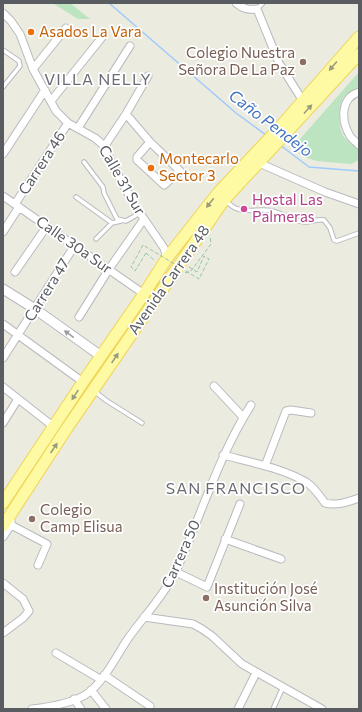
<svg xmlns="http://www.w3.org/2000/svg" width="362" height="712" viewBox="0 0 362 712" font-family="Commissioner,sans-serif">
<rect width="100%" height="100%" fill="#ecebe0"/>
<path fill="#bce4c0" d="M41 3H70L90 19H78L54 4Z
M359 72V88C354 89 346 94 343 98 338 107 338 129 344 137 348 142 354 146 359 150V160L351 164 317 161 304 157 292 148Z"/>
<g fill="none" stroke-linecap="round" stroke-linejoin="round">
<path stroke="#9ecafe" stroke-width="1.5" d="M109 3 236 113 266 135
M280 145 309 167 359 171"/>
<defs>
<path id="service" d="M257 9 263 3
M3 50 19 61 20 66 3 87
M84 162 103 187 104 193 117 219 126 221 140 213
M76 197 112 223 121 221
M225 200C229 204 233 208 238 209 249 213 261 208 272 211 283 213 294 222 305 222 312 222 317 219 324 220L330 228 334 240 337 241 359 233
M96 239 112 223
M94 391 107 401 142 423
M273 709 283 687"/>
<path id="minor" d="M236 3C243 9 248 10 257 9L279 63 303 101
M3 13 11 21 20 34 33 69 56 111 68 123 95 138 102 144 125 188 140 213 164 248 167 258
M33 69 66 28
M359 92C340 98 341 121 350 136 352 139 356 142 359 145
M51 101 103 36
M126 114 150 142 180 171 164 185 137 160V157L150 142
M78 128 130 46
M104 147 126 114 148 76
M3 154 45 90
M259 163 325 192 359 204
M3 196 144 294
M15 204 68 123
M3 232 19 207
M15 272 47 226
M79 317 109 269 144 219
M3 324 83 382
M3 358 75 245
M214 386 243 417
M3 387 54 427
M3 423 18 399
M223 455C250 462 282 468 306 482 314 487 319 495 325 503 337 506 347 502 359 498
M265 466 286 411 291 410 311 413
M11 525 47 544 38 565
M3 537 11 525V521
M225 539 281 559
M176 572 207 587 240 504
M3 583 23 599 29 611 23 618 3 633
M144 617 193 624 202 629 212 636 242 664 322 709
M56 653 100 679
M104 675 150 706
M91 690 106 709
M74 699 81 709
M32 709C49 707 70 704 85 695 102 685 116 657 127 640 143 617 164 596 176 571 201 516 218 457 251 405
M238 709 256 673"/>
<path id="tertiary" d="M3 289 35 309 101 356"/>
<path id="primary" d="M3 503 83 382 144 294 167 258 218 193 280 127 359 37
M3 526 67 428 224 200 359 54"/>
</defs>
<use href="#service" stroke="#b8babf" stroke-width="5.5"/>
<use href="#minor" stroke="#b8babf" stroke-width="9"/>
<use href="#tertiary" stroke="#b8babf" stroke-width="11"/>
<use href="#primary" stroke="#f0d555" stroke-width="13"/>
<path stroke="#95c5a8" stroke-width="1" stroke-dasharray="4 2" stroke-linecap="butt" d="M146 253 154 260
M189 267 197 272
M185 273 191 271 211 244 210 236"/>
<use href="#service" stroke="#fff" stroke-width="3.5"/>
<use href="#minor" stroke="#fff" stroke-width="7"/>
<use href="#tertiary" stroke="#fff" stroke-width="9"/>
<use href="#primary" stroke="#fef9a3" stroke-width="11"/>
<path stroke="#95c5a8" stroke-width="1" stroke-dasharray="4 2" stroke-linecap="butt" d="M146 253 135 271 131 267 143 245 199 279 209 259 204 256 197 272"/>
</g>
<defs><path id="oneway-solid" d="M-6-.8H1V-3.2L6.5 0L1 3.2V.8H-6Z"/></defs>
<g fill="#9b9b7b">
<use href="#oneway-solid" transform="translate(333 66) rotate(131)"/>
<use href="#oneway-solid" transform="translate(308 109) rotate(-48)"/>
<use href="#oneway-solid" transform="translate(210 203) rotate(128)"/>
<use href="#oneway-solid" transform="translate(115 358) rotate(-56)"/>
<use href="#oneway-solid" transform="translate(75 395) rotate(123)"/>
<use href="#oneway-solid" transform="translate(54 448) rotate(-56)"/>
</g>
<use fill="#9b9da0" href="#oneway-solid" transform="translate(69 334) rotate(-144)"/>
<g fill="#e8710a" stroke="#fff" stroke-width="1.5">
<circle cx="31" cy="32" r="4"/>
<circle cx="151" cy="168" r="4"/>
</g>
<g fill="#8d6e63" stroke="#fff" stroke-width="1.5">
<circle cx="303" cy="62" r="4"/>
<circle cx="32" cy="519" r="4"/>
<circle cx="206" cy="598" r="4"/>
</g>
<circle fill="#d1479c" stroke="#fff" stroke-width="1.5" cx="244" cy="209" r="4"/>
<g text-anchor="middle" stroke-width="3.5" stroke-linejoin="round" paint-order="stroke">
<g font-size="15" fill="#c56008" stroke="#fff" text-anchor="start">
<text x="39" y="37">Asados La Vara</text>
<text x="159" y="164">Montecarlo<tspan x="159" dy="17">Sector 3</tspan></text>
</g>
<g font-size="15" fill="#785e54" stroke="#fff" text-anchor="start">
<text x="295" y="58" text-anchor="end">Colegio Nuestra<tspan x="295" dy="17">Señora De La Paz</tspan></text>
<text x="40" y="515">Colegio<tspan x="40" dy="17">Camp Elisua</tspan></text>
<text x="214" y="594">Institución José<tspan x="214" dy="17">Asunción Silva</tspan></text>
</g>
<g font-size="15" fill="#595c61" stroke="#fff">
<text transform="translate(42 163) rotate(-57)" y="5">Carrera 46</text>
<text transform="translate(122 180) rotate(60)" y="5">Calle 31 Sur</text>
<text transform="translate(74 245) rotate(35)" y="5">Calle 30a Sur</text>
<text transform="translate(169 280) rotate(-55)" y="5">Avenida Carrera 48</text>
<text transform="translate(47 290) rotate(-58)" y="5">Carrera 47</text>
<text transform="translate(181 554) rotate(-66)" y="5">Carrera 50</text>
</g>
<g font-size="15" fill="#b23c85" stroke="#fff" text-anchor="start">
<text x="252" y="205">Hostal Las<tspan x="252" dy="17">Palmeras</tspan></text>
</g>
<g font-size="16" letter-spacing="1" fill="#6a6d73" stroke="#fff">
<text x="98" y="85">VILLA NELLY</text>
<text x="236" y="494">SAN FRANCISCO</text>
</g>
<g font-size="16" font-style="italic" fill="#4172c1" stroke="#fff">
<text transform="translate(271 123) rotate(37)" y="6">Caño Pendejo</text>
</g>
</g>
<rect width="362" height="712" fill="none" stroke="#595c61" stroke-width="8"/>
</svg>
